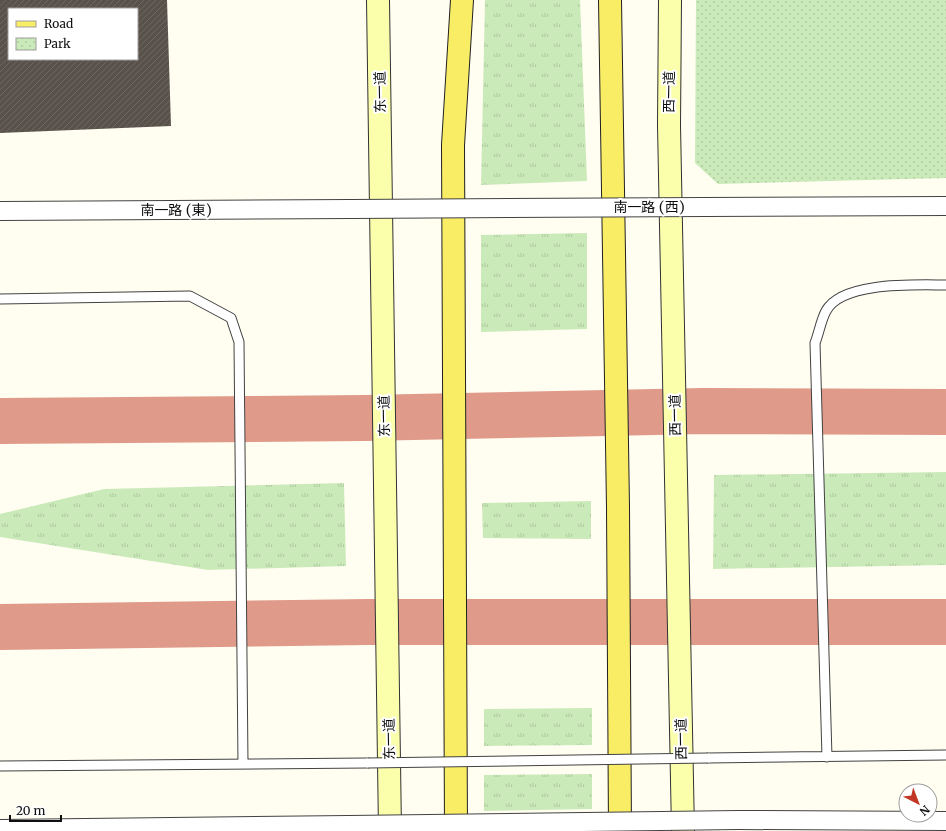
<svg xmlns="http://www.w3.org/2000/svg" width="946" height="831" viewBox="0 0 946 831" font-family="Merriweather,'Noto Sans SC',serif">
<defs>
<pattern id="grass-tufts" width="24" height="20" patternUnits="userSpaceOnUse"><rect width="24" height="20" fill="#cbeaba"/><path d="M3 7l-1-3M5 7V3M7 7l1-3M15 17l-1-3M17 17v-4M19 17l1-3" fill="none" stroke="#adc89f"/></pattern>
<pattern id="park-dots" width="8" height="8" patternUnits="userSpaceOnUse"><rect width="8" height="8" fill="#cbeaba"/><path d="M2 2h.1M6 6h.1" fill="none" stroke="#adc89f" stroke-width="1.8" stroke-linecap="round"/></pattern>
<pattern id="building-hatch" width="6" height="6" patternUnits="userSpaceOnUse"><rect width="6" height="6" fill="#58524b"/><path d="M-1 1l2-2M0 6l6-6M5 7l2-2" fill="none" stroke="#6b6661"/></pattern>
</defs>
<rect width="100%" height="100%" fill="#fffef1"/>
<path fill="url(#grass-tufts)" d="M485 0H580L587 181 481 185Z
M587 233V329L481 332V235Z
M946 472V565L713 569 714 475Z
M344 483 346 566 208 570 0 537V514L104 489Z
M591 501V539L483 538 482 503Z
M592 708V745L484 746V709Z
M592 774V809L484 811V775Z"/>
<path fill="url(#park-dots)" d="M696 0H946V178L718 184 695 163Z"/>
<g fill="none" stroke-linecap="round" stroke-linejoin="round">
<path stroke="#e09a8a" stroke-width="46" d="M0 421 365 418 703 411 946 412
M0 627 368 622H946"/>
</g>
<path fill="url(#building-hatch)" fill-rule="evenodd" d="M0 0H167L171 126 0 133ZM9 9H137V59H9Z"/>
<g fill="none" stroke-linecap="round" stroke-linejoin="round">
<defs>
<path id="lane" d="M0 299 190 296 231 318 239 342 243 764
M827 757 815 343C819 333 821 320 826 311 842 281 917 285 946 285
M708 758 946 755
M0 766 368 763"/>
<path id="street" d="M705 207 946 206
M0 211 351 209
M738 820 946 821
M0 829 349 825"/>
<path id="secondary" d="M378 0 390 831
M670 0 669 125 683 831"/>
<path id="primary" d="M610 0 618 507 620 831
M456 831 453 145 462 0"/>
</defs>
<use href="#lane" stroke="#424242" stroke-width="11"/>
<use href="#street" stroke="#424242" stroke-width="20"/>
<use href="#secondary" stroke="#313131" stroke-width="24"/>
<use href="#primary" stroke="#202020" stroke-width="24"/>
<use href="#lane" stroke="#fff" stroke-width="9"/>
<use href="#street" stroke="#fff" stroke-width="18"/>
<use href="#secondary" stroke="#fbffac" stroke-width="22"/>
<use href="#primary" stroke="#faed66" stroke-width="22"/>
<defs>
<path id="lane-bridge" d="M368 763 708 758"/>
<path id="street-bridge" d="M351 209 705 207
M349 825 738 820"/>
</defs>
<use href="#lane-bridge" stroke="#424242" stroke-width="11" stroke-linecap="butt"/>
<use href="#street-bridge" stroke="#424242" stroke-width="20" stroke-linecap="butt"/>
<use href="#lane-bridge" stroke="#fff" stroke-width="9"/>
<use href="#street-bridge" stroke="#fff" stroke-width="18"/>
</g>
<g text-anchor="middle" stroke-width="4" stroke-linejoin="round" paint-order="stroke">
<g font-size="14" fill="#0f0f0f" stroke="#fff">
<text transform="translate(380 92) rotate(-91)" y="5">东一道</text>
<text transform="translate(669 92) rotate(-89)" y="5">西一道</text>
<text x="649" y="212">南一路 (西)</text>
<text x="176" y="215">南一路 (東)</text>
<text transform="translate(675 415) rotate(-91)" y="5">西一道</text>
<text transform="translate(384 416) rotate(-91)" y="5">东一道</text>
<text transform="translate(389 739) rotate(-91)" y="5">东一道</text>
<text transform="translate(681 739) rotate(-91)" y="5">西一道</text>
</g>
</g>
<rect x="8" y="8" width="130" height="52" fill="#ffffff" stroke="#9f9f9f"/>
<rect x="16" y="21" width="20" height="6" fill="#faed66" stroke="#9f9f9f"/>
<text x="44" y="28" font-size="12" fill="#0f0f0f">Road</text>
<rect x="16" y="38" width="20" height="12" fill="url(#park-dots)" stroke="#9f9f9f"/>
<text x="44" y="48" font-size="12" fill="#0f0f0f">Park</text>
<g transform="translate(918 803) rotate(138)"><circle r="19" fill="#ffffff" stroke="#9f9f9f"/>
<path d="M0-3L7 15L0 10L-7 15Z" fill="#c13624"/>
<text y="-6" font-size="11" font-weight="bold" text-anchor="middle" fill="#0f0f0f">N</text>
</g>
<path d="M10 815v6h51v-6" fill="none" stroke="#0f0f0f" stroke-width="2"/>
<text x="16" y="815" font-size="12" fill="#0f0f0f" stroke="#ffffff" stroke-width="3" paint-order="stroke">20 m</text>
</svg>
